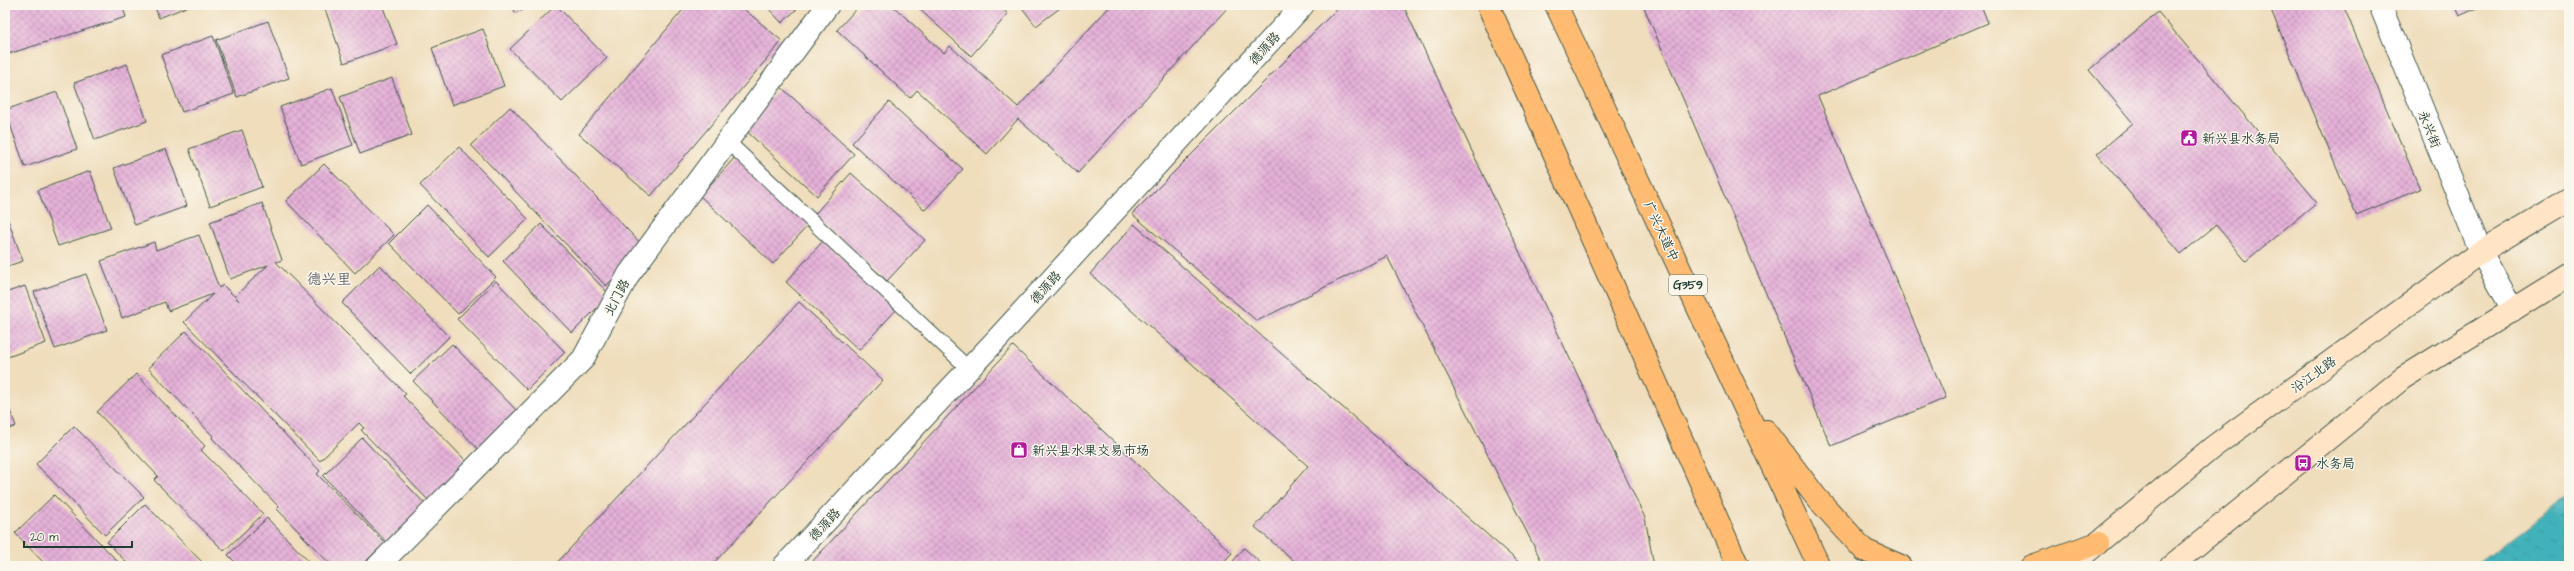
<svg xmlns="http://www.w3.org/2000/svg" width="2574" height="571" viewBox="0 0 2574 571" font-family="'Architects Daughter','LXGW WenKai TC',sans-serif">
<defs>
<pattern id="water-ripples" width="26" height="14" patternUnits="userSpaceOnUse"><rect width="26" height="14" fill="#42b2ba"/><path d="M2 4q2-2 4 0t4 0M15 11q2-2 4 0t4 0" fill="none" stroke="#379298"/></pattern>
<pattern id="building-cross-hatch" width="8" height="8" patternUnits="userSpaceOnUse"><rect width="8" height="8" fill="#e6b1d9"/><path d="M0 0l8 8M0 8l8-8" fill="none" stroke="#ba91b1"/></pattern>
</defs>
<rect width="100%" height="100%" fill="#fbf7ec"/>
<filter id="ink" filterUnits="userSpaceOnUse"><feTurbulence type="fractalNoise" baseFrequency=".025" numOctaves="2"/><feDisplacementMap in="SourceGraphic" scale="8" xChannelSelector="R" yChannelSelector="G"/><feConvolveMatrix kernelMatrix="1 2 1 2 8 2 1 2 1" color-interpolation-filters="sRGB"/></filter>
<filter id="wash" filterUnits="userSpaceOnUse"><feTurbulence type="fractalNoise" baseFrequency=".012" numOctaves="4" result="noise"/><feDisplacementMap in="SourceGraphic" scale="16" xChannelSelector="R" yChannelSelector="G"/><feGaussianBlur stdDeviation="0.9" result="paint"/><feColorMatrix in="noise" values="0 0 0 0 0 0 0 0 0 0 0 0 0 0 0 0 0 1.4 0 .05"/><feComposite in="paint" operator="in"/></filter>
<g filter="url(#wash)">
<rect width="100%" height="100%" fill="#efddbb"/>
<path fill="url(#water-ripples)" stroke="#307877" d="M2569 496V566H2475Z"/>
<g id="blocks">
<path fill="url(#building-cross-hatch)" d="M5 5H122L126 17 5 55Z
M154 5H191L159 18Z
M327 5H382L397 44 344 63 324 6Z
M513 5H537L515 13Z
M556 5 607 58 562 102 510 49Z
M687 5H739L782 41 651 196 579 134Z
M765 5H801L782 23Z
M860 5H892L944 53 950 46 1018 107 1111 5H1230L1078 173 1018 119 987 154 917 90 910 98 837 30Z
M915 5H998L1008 14 971 56Z
M1020 5H1064L1036 26Z
M1341 5H1403L1645 518 1654 566H1544L1387 256 1257 321 1132 214Z
M1643 5H1981L1988 23 1818 96 1946 398 1831 446Z
M2269 5H2343L2420 189 2356 215Z
M2454 5H2484L2459 16Z
M2158 12 2317 202 2246 261 2216 225 2181 254 2097 154 2133 123 2089 70Z
M268 21 289 78 237 97 216 40Z
M483 29 504 86 452 105 432 48Z
M213 36 234 94 182 112 161 55Z
M127 64 147 121 95 140 74 83Z
M392 78 412 135 360 154 340 97Z
M781 87 854 154 817 196 743 128Z
M332 88 353 145 301 164 280 107Z
M57 92 77 149 25 167 5 110Z
M889 102 963 169 925 210 852 143Z
M510 107 645 248 606 286 471 145Z
M242 130 262 187 210 206 189 149Z
M459 147 528 219 489 257 420 185Z
M166 149 187 206 135 225 114 168Z
M737 155 811 222 773 264 700 196Z
M324 164 394 235 355 273 286 201Z
M90 171 111 228 58 246 38 190Z
M851 173 925 240 887 281 814 215Z
M262 203 282 260 276 262 406 394 403 396 469 464 430 502 361 430 364 428 359 423 320 461 184 322 213 294 168 311 165 302 122 318 101 261 154 242 156 250 199 235 219 288 223 285 239 301 235 296 268 265 230 279 210 222Z
M427 205 496 277 458 314 389 243Z
M5 212 23 261 5 267Z
M541 224 610 295 572 333 503 261Z
M1134 224 1523 566H1300L1255 527 1308 466 1090 274Z
M823 241 897 309 859 350 786 282Z
M380 265 449 337 411 374 342 303Z
M86 274 107 330 55 349 34 292Z
M496 281 565 352 527 390 457 319Z
M25 286 46 343 5 358V293Z
M799 302 883 380 711 566H554Z
M186 331 320 471 317 474 385 543 361 566H332L277 509 279 507 212 438 213 436 148 368Z
M452 344 521 415 482 453 413 381Z
M1013 346 1232 553 1220 566H808Z
M136 374 205 446 201 450 263 514 224 551 154 480 158 476 97 412Z
M5 398 16 426 5 430Z
M74 426 144 497 105 535 36 464Z
M362 438 431 510 392 548 323 476Z
M54 495 122 566H47L15 533Z
M145 504 206 566H130L107 542Z
M267 518 313 566H239L228 555Z
M1244 548 1264 566H1229Z"/>
</g>
</g>
<g filter="url(#ink)">
<use href="#blocks" fill-opacity="0" stroke="#3e5548" stroke-width="1"/>
<g fill="none" stroke-linecap="round" stroke-linejoin="round">
<defs>
<path id="lane" d="M727 141 969 369"/>
<path id="street" d="M2380 5 2481 252 2513 310
M378 566 583 359 629 274 828 5
M784 566 998 338 1303 5"/>
<path id="secondary" d="M2070 566 2213 447 2481 252 2569 199
M2171 566 2403 378 2569 275"/>
<path id="highway" d="M1488 5 1738 566
M1556 5 1819 566
M1766 431 1816 497 1864 550 1901 566
M2032 566 2098 543"/>
</defs>
<use href="#lane" stroke="#3e5548" stroke-width="16"/>
<use href="#street" stroke="#3e5548" stroke-width="24"/>
<use href="#secondary" stroke="#3e5548" stroke-width="24"/>
<use href="#highway" stroke="#3e5548" stroke-width="24"/>
<use href="#lane" stroke="#fff" stroke-width="14"/>
<use href="#street" stroke="#fff" stroke-width="22"/>
<use href="#secondary" stroke="#ffe4c6" stroke-width="22"/>
<use href="#highway" stroke="#ffbb71" stroke-width="22"/>
</g>
</g>
<defs>
<symbol id="civic-square" viewBox="-11 -11 22 22"><rect x="-9" y="-9" width="18" height="18" rx="4" fill="#b5179e" stroke="#fbf7ec"/><path d="M-.6-6.5H3V-4.5H.6V-3L4-1V1h2V6H-6V1h2V-1L-.6-3ZM-1.2 2.5V6h2.4V2.5Z" fill="#fff"/></symbol>
<symbol id="shop-square" viewBox="-11 -11 22 22"><rect x="-9" y="-9" width="18" height="18" rx="4" fill="#b5179e" stroke="#fbf7ec"/><path d="M-5-2.5h2.3a2.7 3.5 0 0 1 5.4 0H5L5.5 6h-11ZM-1.5-2.5h3a1.5 2.3 0 0 0-3 0Z" fill="#fff"/></symbol>
<symbol id="bus-square" viewBox="-11 -11 22 22"><rect x="-9" y="-9" width="18" height="18" rx="4" fill="#b5179e" stroke="#fbf7ec"/><path d="M-5-6H5V4H4V6H2V4H-2V6H-4V4H-5ZM-3.5-4V0h7V-4ZM-3.5 1.2v1.5H-2V1.2ZM2 1.2v1.5H3.5V1.2Z" fill="#fff"/></symbol>
</defs>
<g fill-rule="evenodd">
<use href="#civic-square" x="2179" y="128" width="20" height="20"/>
<use href="#shop-square" x="1009" y="440" width="20" height="20"/>
<use href="#bus-square" x="2293" y="453" width="20" height="20"/>
</g>
<g text-anchor="middle" stroke-width="3" stroke-linejoin="round" paint-order="stroke">
<rect fill="#fbf7ec" stroke="#61756b" stroke-width="1" x="1669" y="275" width="38" height="20" rx="3"/>
<g font-size="12" font-weight="bold" fill="#1f3d34">
<text x="1688" y="289">G359</text>
</g>
<g font-size="13" fill="#1f3d34" stroke="#fbf7ec">
<text transform="translate(1264 48) rotate(-48)" y="5">德源路</text>
<text transform="translate(2430 129) rotate(68)" y="5">永兴街</text>
<text transform="translate(1662 231) rotate(65)" y="5">广兴大道中</text>
<text transform="translate(1045 287) rotate(-48)" y="5">德源路</text>
<text transform="translate(616 297) rotate(-62)" y="5">北门路</text>
<text transform="translate(2313 374) rotate(-36)" y="5">沿江北路</text>
<text transform="translate(824 524) rotate(-47)" y="5">德源路</text>
</g>
<g font-size="13" fill="#1f3d34" stroke="#fbf7ec" text-anchor="start">
<text x="2202" y="143">新兴县水务局</text>
<text x="1032" y="455">新兴县水果交易市场</text>
<text x="2316" y="468">水务局</text>
</g>
<g font-size="15" fill="#65666e" stroke="#fbf7ec">
<text x="329" y="284">德兴里</text>
</g>
</g>
<rect width="2574" height="571" fill="none" stroke="#fbf7ec" stroke-width="20"/>
<path d="M24 541v6h108v-6" fill="none" stroke="#1f3d34" stroke-width="2"/>
<text x="30" y="541" font-size="12" fill="#1f3d34" stroke="#fbf7ec" stroke-width="3" paint-order="stroke">20 m</text>
</svg>
